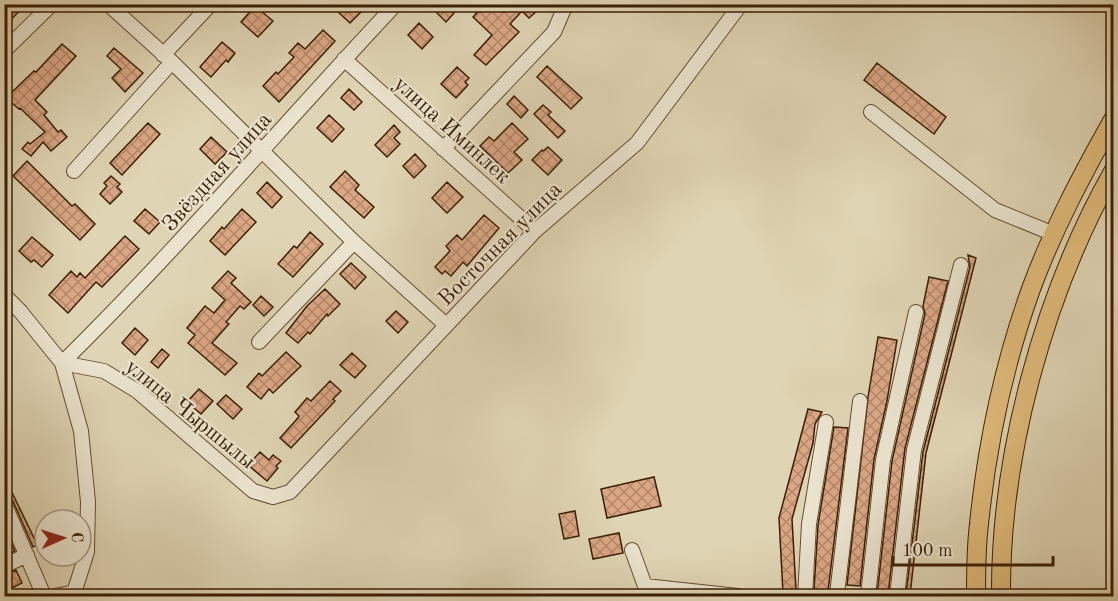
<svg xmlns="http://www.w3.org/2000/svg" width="1118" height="601" viewBox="0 0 1118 601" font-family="'Old Standard TT',serif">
<defs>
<pattern id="building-cross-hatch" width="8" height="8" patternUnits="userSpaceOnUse" patternTransform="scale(1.5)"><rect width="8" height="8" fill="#dba684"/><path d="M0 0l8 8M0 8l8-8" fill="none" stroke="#b3876a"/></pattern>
</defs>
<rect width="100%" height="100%" fill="#dfd4b3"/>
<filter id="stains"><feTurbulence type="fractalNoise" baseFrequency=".00333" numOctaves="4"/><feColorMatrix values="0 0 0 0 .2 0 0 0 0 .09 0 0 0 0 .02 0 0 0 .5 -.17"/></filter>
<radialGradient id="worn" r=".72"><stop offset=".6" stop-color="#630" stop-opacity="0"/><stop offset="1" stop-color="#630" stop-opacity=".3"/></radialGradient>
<path fill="url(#building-cross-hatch)" stroke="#3b1f05" stroke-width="1.5" d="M4 4H26L4 27Z
M343 4H353L361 12 350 23 337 11Z
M428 4H445L454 13 446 22Z
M485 4H535L539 9 529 18 522 11 510 24 519 32 486 65 474 55 492 35 473 17Z
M255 6 273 21 258 37 241 22Z
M419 23 433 37 422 49 408 35Z
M323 30 335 41 279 102 263 86 276 72 278 74 294 57 289 53 298 43 305 49Z
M222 42 235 53 228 62 226 60 211 77 200 67Z
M62 44 76 56 35 100 47 112 44 115 58 132 61 130 67 137 51 151 43 142 31 156 22 149 28 142 30 144 45 132 20 108 19 109 6 98 34 71 36 72Z
M114 48 143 73 125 92 112 78 121 69 107 56Z
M877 63 946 117 934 134 864 80Z
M547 66 582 98 571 109 537 77Z
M457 67 469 78 465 82 468 85 456 98 441 84Z
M349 89 362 102 354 110 341 98Z
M514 96 528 110 521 118 507 104Z
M543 105 551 112 548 115 565 131 558 138 534 114Z
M329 115 344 129 332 142 317 128Z
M148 123 160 134 122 175 110 163Z
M512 123 528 139 514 152 522 160 508 173 480 146 489 137 494 141Z
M394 125 400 132 394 138 400 144 387 157 375 145Z
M211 137 227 152 215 164 200 149Z
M548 147 562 160 548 175 532 160 542 150 543 151Z
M415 154 426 166 414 178 403 166Z
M27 161 72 206 75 204 95 224 80 240 13 176Z
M345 171 359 185 355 190 374 207 364 218 330 187Z
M111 176 120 184 117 187 122 192 110 204 100 194 107 186 104 183Z
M267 182 282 197 272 208 257 193Z
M447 182 463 197 447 213 432 198Z
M145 209 160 222 149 234 134 221Z
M242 209 256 222 225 255 210 241 222 227 224 229Z
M484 215 499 228 467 266 463 262 451 276 445 271 442 274 435 267 450 251 446 246 457 235 462 240Z
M310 232 323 244 293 277 278 264 294 246 297 248Z
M125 236 139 249 102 287 96 282 68 313 49 295 71 271 77 277 80 273 85 278Z
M32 237 53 255 42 267 34 260 31 262 19 251Z
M968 255 976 258 926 453 910 595 906 594 923 452 970 267Z
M351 263 366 277 355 289 340 274Z
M228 271 236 278 231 283 251 302 244 309 240 306 226 322 229 324 212 343 237 363 225 375 188 343 195 335 187 328 205 306 214 313 225 300 212 288Z
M929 277 948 281 905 448 888 595H877L892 461 925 314 923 306Z
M325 289 340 304 328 316 327 314 310 334 308 332 298 343 286 333 307 306Z
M261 296 273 307 264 316 253 305Z
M396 311 408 322 398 333 386 321Z
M135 328 148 340 135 355 122 343Z
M878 337 897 340 887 401 874 459 860 586 847 585 868 397Z
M162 349 169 355 158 368 151 362Z
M286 352 301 366 273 393 269 389 261 399 247 387 259 373 262 376Z
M352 353 366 366 355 378 340 365Z
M330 381 341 391 333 399 335 401 291 448 280 438 297 419 299 416 295 412 307 398 311 401Z
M199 389 213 401 201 414 187 402Z
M226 395 242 409 233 419 217 404Z
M808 409 822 412 815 424 813 443 792 519 796 590 783 593 779 518Z
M834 427 848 428 828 591 814 590 818 525Z
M260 452 269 460 273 455 281 461 276 466 278 468 267 481 248 465Z
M4 476 37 544 33 547 12 499 4 494Z
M654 477 661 506 607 518 601 489Z
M575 511 579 536 564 539 559 514Z
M4 527 15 551 4 556Z
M619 533 623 553 593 559 589 539Z
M16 570 22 583 4 592V575Z"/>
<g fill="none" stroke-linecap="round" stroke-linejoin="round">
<defs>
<path id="minor" d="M108 4 172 62 354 242 446 325
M4 51 52 4
M163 55 211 4
M344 59 535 231
M871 112 995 210 1054 234
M443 149 554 32 566 4
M74 171 172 62
M4 295 20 311 62 363 104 371 137 391 253 491 273 497 290 492 535 231 637 143 741 4
M259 342 354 242
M62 363C179 248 284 123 396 4
M62 363 81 431 88 502 87 552 73 596
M4 503 44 596
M632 550 645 586 738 596
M4 566 27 555
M55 596 75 592
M805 596 809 524 826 422
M843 596 837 594 860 401
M868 596 883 460 916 312
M897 596 914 450 961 265"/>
<path id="major" d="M976 596C976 572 976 548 979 524 987 445 1004 364 1031 289 1053 229 1083 173 1114 118
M1001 596C1000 455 1044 293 1114 170"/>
</defs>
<use href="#minor" stroke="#644c30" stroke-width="16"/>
<use href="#major" stroke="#3b1f05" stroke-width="20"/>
<use href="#minor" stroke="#eae3ce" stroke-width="14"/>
<use href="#major" stroke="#e0ba7a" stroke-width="18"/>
</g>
<g text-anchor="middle" stroke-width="4.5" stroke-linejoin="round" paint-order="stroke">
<g font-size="22" fill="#3b1f05" stroke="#eae3ce">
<text transform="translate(453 129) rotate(42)" y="8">улица Иминлек</text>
<text transform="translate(216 171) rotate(-48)" y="8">Звёздная улица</text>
<text transform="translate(499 243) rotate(-45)" y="8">Восточная улица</text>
<text transform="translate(191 413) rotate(39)" y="8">улица Чыршылы</text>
</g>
</g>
<rect width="1118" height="601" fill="none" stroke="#dfd4b3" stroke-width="24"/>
<rect x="6" y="6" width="1106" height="589" fill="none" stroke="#3b1f05" stroke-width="3"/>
<rect x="12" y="12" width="1094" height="577" fill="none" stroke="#3b1f05" stroke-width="1.5"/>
<g transform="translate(63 538) rotate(87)"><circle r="28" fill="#eae3ce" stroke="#a4957e" stroke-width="1.5"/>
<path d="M0-4.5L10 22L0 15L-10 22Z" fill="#8f2418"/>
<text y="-9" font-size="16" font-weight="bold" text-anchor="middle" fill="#3b1f05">С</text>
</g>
<path d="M893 556v9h160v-9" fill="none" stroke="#3b1f05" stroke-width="3"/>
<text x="902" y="556" font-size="18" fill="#3b1f05" stroke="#eae3ce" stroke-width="4.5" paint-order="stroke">100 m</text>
<rect width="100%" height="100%" filter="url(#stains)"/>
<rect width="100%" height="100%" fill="url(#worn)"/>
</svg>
